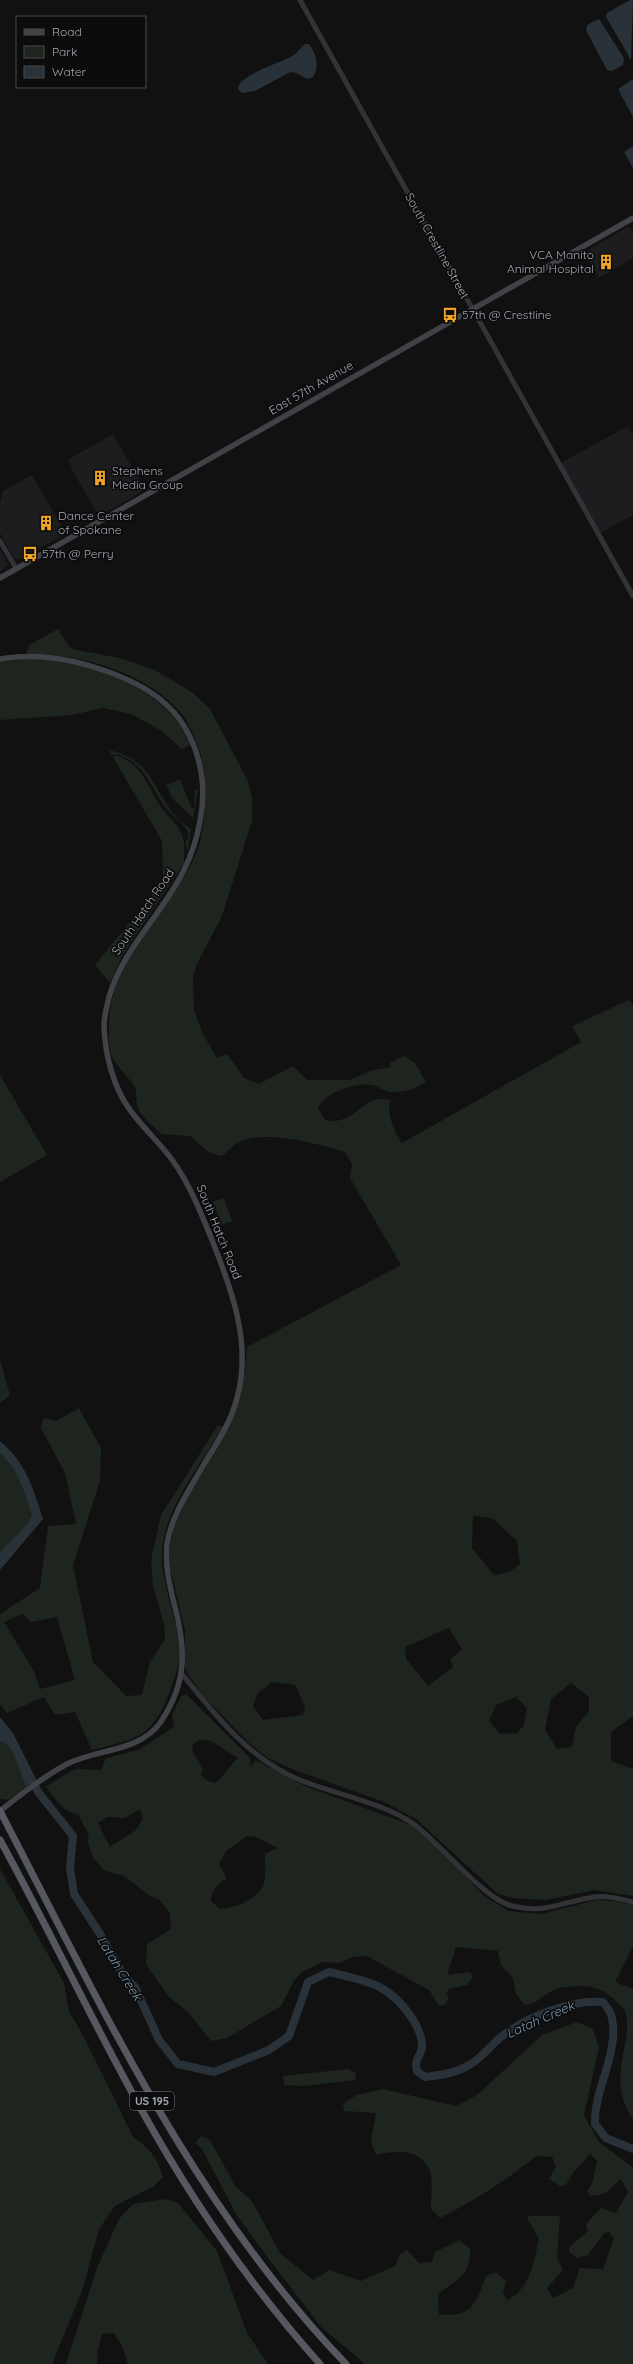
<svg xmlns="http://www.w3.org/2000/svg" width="633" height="2364" viewBox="0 0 633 2364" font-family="Quicksand,sans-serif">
<rect width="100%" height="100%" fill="#111112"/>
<path fill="#1d1d1f" d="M629 226 633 232V258L599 278 585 252Z
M628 426 633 435V515L600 533 561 463Z
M113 434 145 490 99 516 72 470 69 459Z
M32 475 66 534 18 560 14 558 0 533V503L3 491Z
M0 549 8 565 0 572Z"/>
<path fill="#1d251e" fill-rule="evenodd" d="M58 629 71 649 120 658 155 670 193 693 210 709 248 781 252 798V821L222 916 197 964 193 976 194 1010 203 1034 217 1058 227 1054 244 1078 259 1084 293 1066 307 1080H350L370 1071 391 1067 390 1063 404 1056 415 1063 426 1082C415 1089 405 1092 392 1092 385 1092 378 1086 372 1085 355 1082 324 1093 318 1108L325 1120C356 1127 362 1092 391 1100 385 1112 395 1133 402 1143L581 1042 572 1026 629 1000 633 1005V1716L611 1732V1761L633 1769V1896L595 1890 546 1900 513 1898 498 1894 416 1819 384 1802 292 1769 268 1758 250 1744 202 1695 185 1669V1630L169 1564 170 1545 174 1527 185 1502 234 1416 245 1372 247 1347 401 1265 350 1178 352 1164 345 1152C319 1144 264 1129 239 1142 233 1145 227 1152 222 1156L210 1153 190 1136 162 1134C154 1127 142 1118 138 1108 135 1101 138 1092 134 1086 128 1076 118 1068 113 1058 108 1049 109 1036 109 1026 110 953 172 913 197 851 203 836 204 819 205 803 207 777 203 756 192 732 189 727 187 720 183 715 147 672 80 653 26 654L29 645ZM473 1516 492 1518 517 1541 520 1564 509 1572 494 1575 472 1548ZM449 1628 462 1650 450 1659 453 1667 428 1686 406 1659 405 1647ZM272 1682 295 1685 305 1706 303 1715 263 1720 253 1706 258 1693ZM571 1683 589 1697V1711L576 1727 572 1747 557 1749 545 1730 551 1699ZM516 1697 527 1708 524 1725 517 1733 500 1734 489 1721 496 1705Z
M41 659C99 666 166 688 191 745L182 749 160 730 131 714 103 708 72 715 0 720V661Z
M109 750C161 761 153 806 191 829L188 851 185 843C187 840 190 836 188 832 184 823 171 815 165 807 151 788 147 767 124 757 120 755 116 754 112 755Z
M114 755C142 760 149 792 164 811 170 818 178 825 181 833 186 846 184 850 184 863L122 956 110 983 95 965 163 881 162 841 113 757Z
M180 779 192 809 194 808 195 790H198L193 818 173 799 166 785Z
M0 1075 47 1155 0 1182Z
M224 1198 232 1221 221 1225 213 1202Z
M0 1360 10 1395 0 1403Z
M79 1408 101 1448 100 1481 73 1565 93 1662 126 1696 142 1695 150 1662 165 1639 164 1624 153 1585 151 1560 161 1515 218 1425 223 1427C204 1459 174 1497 165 1533 154 1572 177 1612 180 1650 181 1665 174 1679 169 1693 152 1739 135 1739 92 1750L75 1712 55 1715 44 1697 7 1713 0 1704V1614L40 1588 48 1526 76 1524 65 1473 41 1428 43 1418 56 1421ZM22 1614 31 1622 57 1617 75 1680 40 1689 34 1671 4 1622Z
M0 1447 12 1457 37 1516 0 1561Z
M186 1694 250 1758 251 1764H248L252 1766 255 1760 307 1787 411 1825 433 1842 483 1895 508 1911 541 1914 596 1900 618 1901 633 1905V1946L615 1982 633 1989V2119C605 2080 633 2044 626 2013 623 2007 616 2001 611 1997 604 1990 592 1986 581 1986 573 1986 560 1987 554 1990 542 1995 538 2004 525 2005L516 1994 513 1978 501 1965 498 1951 456 1947 447 1975 470 1972 473 1977 467 1985 449 1989 446 1993 449 1997 446 2004 439 2006 429 1990 367 1956 352 1957 340 1963 322 1962 302 1972 295 1979 281 2006 227 2038 211 2041 188 2012 168 1996 146 1964 147 1944 171 1929 170 1914 160 1900 150 1896 124 1876 105 1871 93 1858 87 1839 89 1835 78 1814C64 1813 53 1798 46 1786L75 1769 101 1770 106 1758 138 1750 174 1727 172 1715 181 1696ZM200 1740 211 1741 238 1758C230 1765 222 1779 214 1783L206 1780 201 1775 203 1769 192 1750 193 1744ZM140 1809 143 1819 135 1831 110 1847 98 1823 107 1817 125 1818ZM247 1836 256 1837 278 1848 265 1854C265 1863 266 1874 264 1883 259 1899 235 1908 220 1909L211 1901C211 1890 218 1883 227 1879L219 1864 226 1851Z
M0 1727 17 1748 35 1781 8 1800 0 1799Z
M0 1869 64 1983 69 2011 85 2039 133 2137C149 2148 158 2158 163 2177L153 2187 115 2206 99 2229 82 2291 52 2364H0Z
M577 2022 593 2029 599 2047 584 2115 599 2142 633 2168V2364H365L321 2327 266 2255 236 2214 202 2149 195 2143 201 2136 210 2140 236 2187 252 2201 280 2253 313 2280 330 2270 361 2281 395 2266 400 2254 407 2250 419 2263 432 2262 435 2252 459 2240 470 2249C470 2278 458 2278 438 2294L439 2314C472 2319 476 2302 486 2276L496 2272 506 2281 503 2293 507 2300C530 2290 534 2260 539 2239L527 2218 529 2216H560L557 2257 563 2270 547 2288 553 2298 573 2288 580 2268 603 2269 614 2238 609 2232 604 2233 588 2255 577 2258 569 2252V2247L588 2231 586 2224 601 2208 616 2213 628 2192 621 2179 604 2194 590 2196 587 2191 592 2184 597 2161 590 2154 572 2174 566 2185 560 2186 549 2179 556 2166 552 2157 536 2156C506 2181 475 2200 440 2218L431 2209C431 2200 433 2178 430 2171 420 2148 397 2150 376 2155L371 2142 376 2113 344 2111 343 2104 356 2095 383 2089 456 2106 477 2095 542 2035Z
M348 2069 356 2073 355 2080 305 2086 284 2085 283 2076Z
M165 2199 178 2203 217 2251 247 2333 268 2364H128L122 2346 114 2333 102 2334 98 2350 97 2364H66L97 2268 119 2219 133 2204Z"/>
<path fill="#293238" d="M630 0H633L631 60 606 17 607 13Z
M599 19 624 58 623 65 612 71 607 70 586 30 587 25Z
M305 44H309C316 53 320 67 313 77L307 79 296 73 290 72 255 91 242 93 238 89C237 75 284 62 294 55 298 52 301 47 305 44Z
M633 79V117L618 89Z
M633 146V168L624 152Z
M0 1441C26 1463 33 1487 43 1519L0 1570V1552L27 1525 32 1515C25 1493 18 1469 0 1453Z
M0 1717 13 1733 36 1779 26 1786 13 1752 7 1744 0 1741Z"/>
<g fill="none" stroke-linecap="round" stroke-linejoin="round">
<path stroke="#293238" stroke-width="8" d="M31 1779 39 1793 73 1836 70 1868 74 1894 100 1934 124 1976 135 1987 159 2040 178 2064 214 2072 269 2050 289 2036 308 1982 329 1972C369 1982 388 1983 412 2018 417 2025 423 2039 422 2048 420 2058 414 2058 417 2071L425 2077C441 2075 456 2073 469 2065 481 2059 491 2045 501 2037 526 2017 572 1999 603 2002 606 2006 611 2012 612 2018 619 2055 594 2088 595 2124L606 2138 633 2149"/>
<path stroke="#323337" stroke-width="5" d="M300 0 633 596
M0 541 16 568
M182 1674C215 1715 250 1760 300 1780 334 1794 385 1803 415 1825 440 1844 483 1897 509 1905 544 1915 561 1902 594 1897 607 1895 621 1899 633 1902"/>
<path stroke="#404247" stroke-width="5.5" d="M0 578 633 218
M0 659C15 657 30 656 44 657 81 660 133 677 161 700 181 716 193 738 199 762 204 782 204 801 200 821 197 838 192 854 184 870 162 915 123 948 109 997 107 1006 104 1016 104 1026 105 1054 113 1087 130 1110 143 1128 160 1143 173 1161 190 1185 201 1213 212 1240 232 1290 252 1344 237 1398 231 1422 217 1443 204 1464 190 1489 171 1516 167 1544 165 1565 169 1583 174 1603 186 1648 188 1682 160 1723 139 1752 97 1749 67 1764 43 1777 21 1794 0 1811"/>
<path stroke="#56585f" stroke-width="7" d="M0 1811C101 2005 192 2204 346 2364
M0 1840C49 1929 92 2021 141 2109 191 2199 251 2287 320 2364"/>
</g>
<defs>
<symbol id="building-bare" viewBox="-9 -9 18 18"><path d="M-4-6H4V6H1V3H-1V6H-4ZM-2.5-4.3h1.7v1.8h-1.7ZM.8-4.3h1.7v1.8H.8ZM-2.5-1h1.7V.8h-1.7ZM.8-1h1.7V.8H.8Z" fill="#f2a429" stroke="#0c0c0d" stroke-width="2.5" paint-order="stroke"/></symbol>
<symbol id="bus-bare" viewBox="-9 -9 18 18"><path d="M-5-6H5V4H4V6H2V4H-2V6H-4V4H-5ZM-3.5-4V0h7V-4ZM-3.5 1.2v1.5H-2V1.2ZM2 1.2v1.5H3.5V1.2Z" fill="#f2a429" stroke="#0c0c0d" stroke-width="2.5" paint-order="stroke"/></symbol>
</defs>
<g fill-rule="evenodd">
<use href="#building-bare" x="595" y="251" width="22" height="22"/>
<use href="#bus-bare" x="439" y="304" width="22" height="22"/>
<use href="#building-bare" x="89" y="467" width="22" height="22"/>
<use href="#building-bare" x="35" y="512" width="22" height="22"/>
<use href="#bus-bare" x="19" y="543" width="22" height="22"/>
</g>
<g text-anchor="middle" stroke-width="3.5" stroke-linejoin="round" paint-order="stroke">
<rect fill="#0c0c0d" stroke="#757981" stroke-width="1" x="130" y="2092" width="44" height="18" rx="3"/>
<g font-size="11" font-weight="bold" fill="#a2a8b3">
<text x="152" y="2105">US 195</text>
</g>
<g font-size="12" fill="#a2a8b3" stroke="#0c0c0d">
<text transform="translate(437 246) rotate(61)" y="4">South Crestline Street</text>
<text transform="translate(311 388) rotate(-30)" y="4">East 57th Avenue</text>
<text transform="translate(143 912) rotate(-56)" y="4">South Hatch Road</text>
<text transform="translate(219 1232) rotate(68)" y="4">South Hatch Road</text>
</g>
<g font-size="12" fill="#a2a8b3" stroke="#0c0c0d" text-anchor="start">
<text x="594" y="259" text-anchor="end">VCA Manito<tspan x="594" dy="14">Animal Hospital</tspan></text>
<text x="462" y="319">57th @ Crestline</text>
<text x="112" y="475">Stephens<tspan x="112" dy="14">Media Group</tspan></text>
<text x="58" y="520">Dance Center<tspan x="58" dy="14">of Spokane</tspan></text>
<text x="42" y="558">57th @ Perry</text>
</g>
<g font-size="13" font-style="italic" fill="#7898af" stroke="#0c0c0d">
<text transform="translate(120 1968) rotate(58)" y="5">Latah Creek</text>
<text transform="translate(540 2019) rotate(-24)" y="5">Latah Creek</text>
</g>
</g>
<rect x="16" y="16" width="130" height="72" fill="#0c0c0d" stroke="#484a4f"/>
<rect x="24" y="29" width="20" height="6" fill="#404247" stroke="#484a4f"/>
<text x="52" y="36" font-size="12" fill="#a2a8b3">Road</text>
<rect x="24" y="46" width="20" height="12" fill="#1d251e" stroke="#484a4f"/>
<text x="52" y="56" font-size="12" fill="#a2a8b3">Park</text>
<rect x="24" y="66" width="20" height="12" fill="#293238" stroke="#484a4f"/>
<text x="52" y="76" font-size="12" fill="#a2a8b3">Water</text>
</svg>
